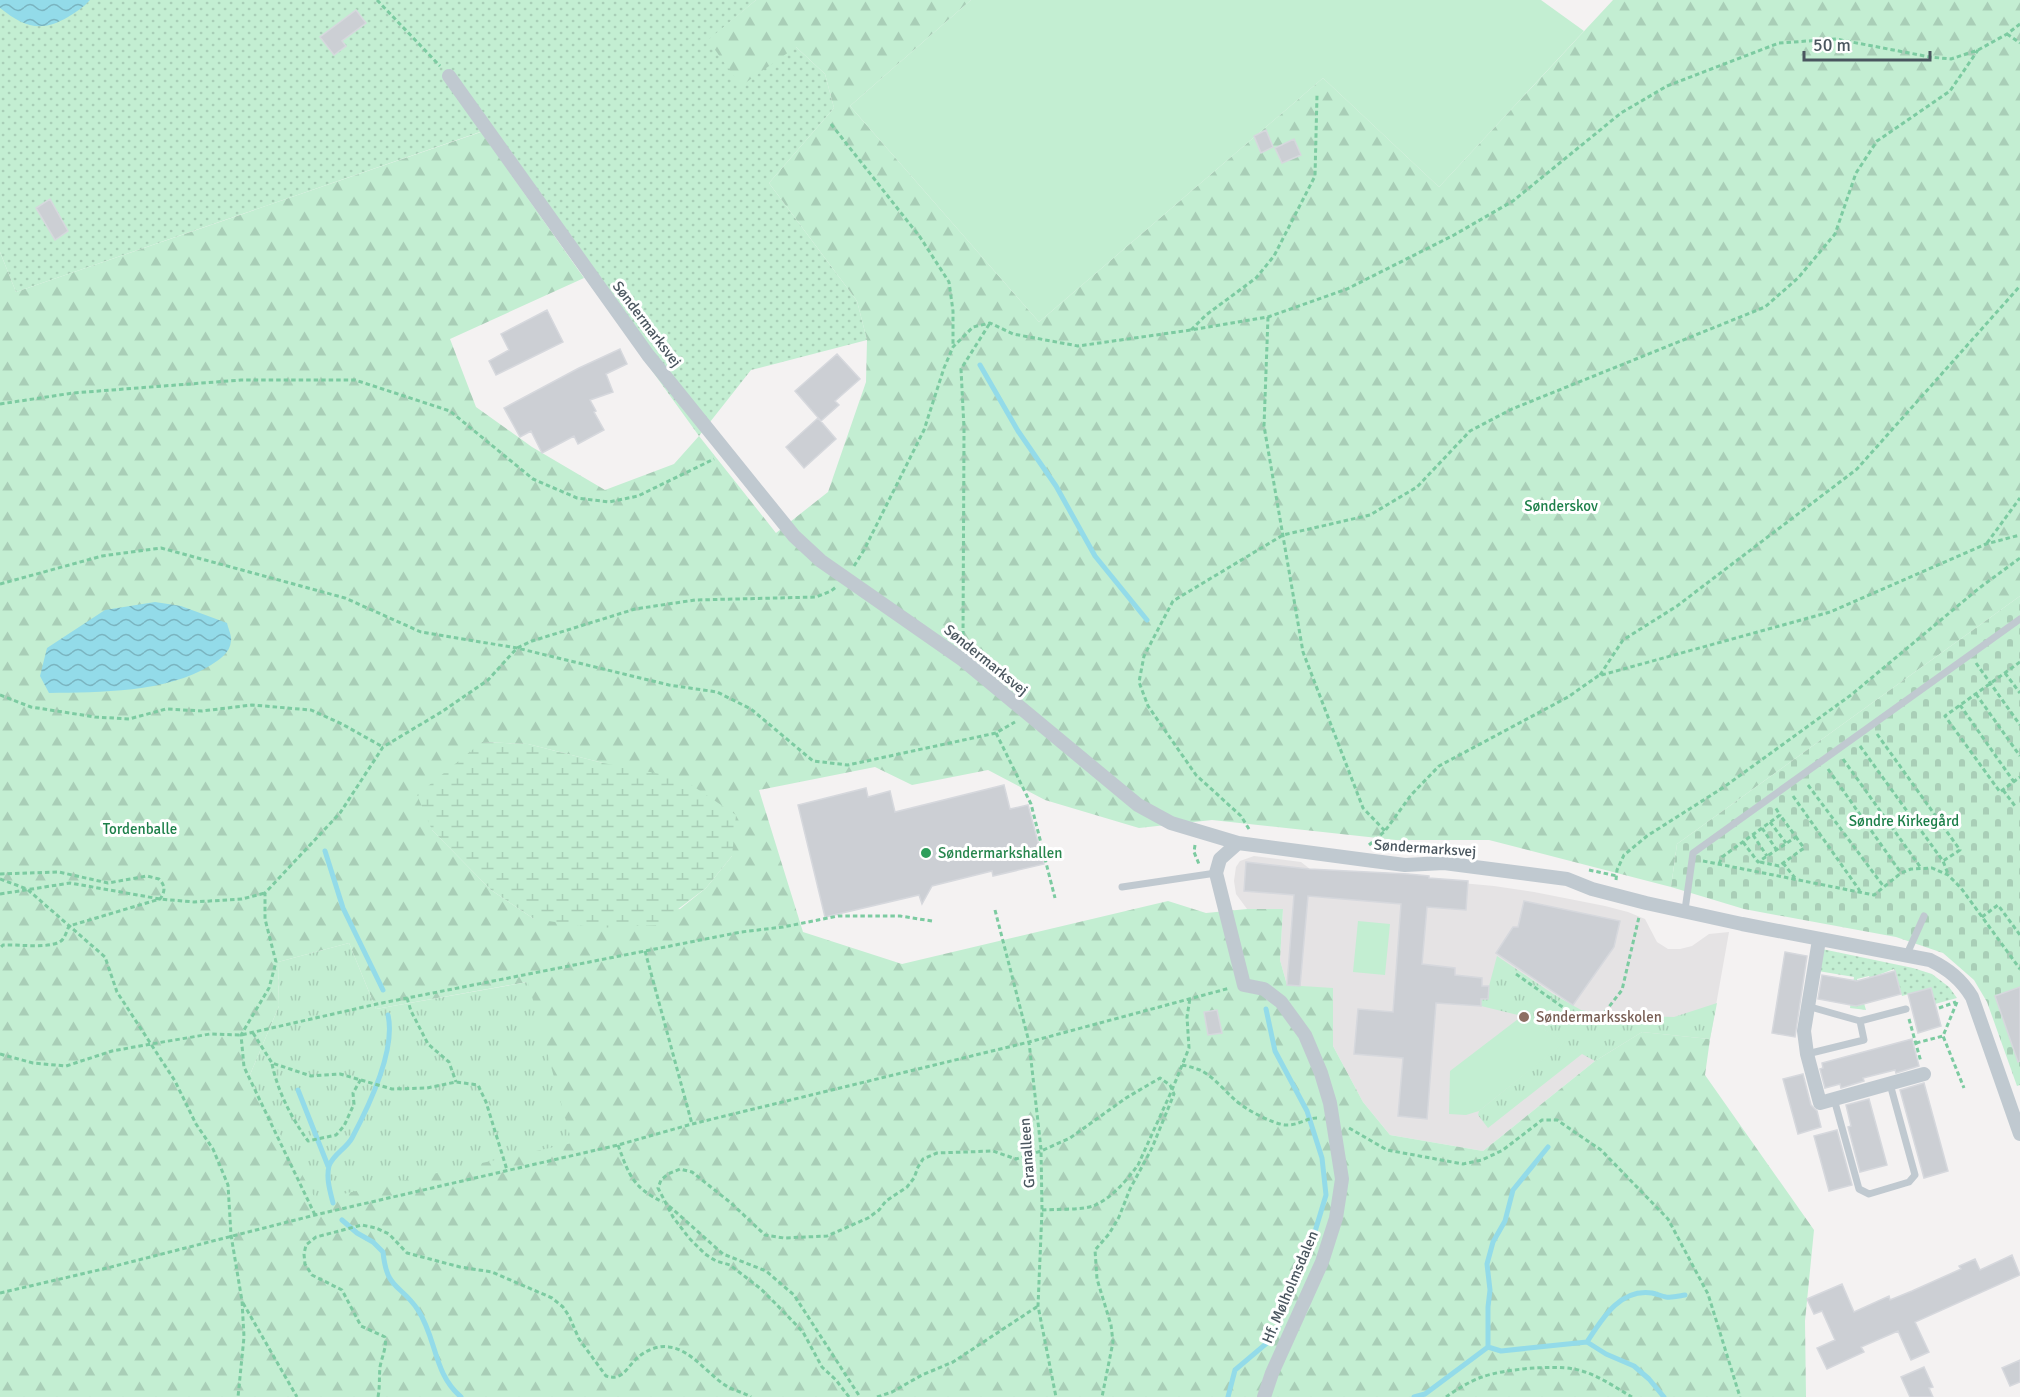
<svg xmlns="http://www.w3.org/2000/svg" width="2020" height="1397" viewBox="0 0 2020 1397" font-family="Signika,sans-serif">
<defs>
<pattern id="grass-dots" width="8" height="8" patternUnits="userSpaceOnUse" patternTransform="scale(1.5)"><rect width="8" height="8" fill="#c3eed2"/><path d="M2 2h.1M6 6h.1" fill="none" stroke="#a9ceb7" stroke-width="1.8" stroke-linecap="round"/></pattern>
<pattern id="forest-firs" width="22" height="20" patternUnits="userSpaceOnUse" patternTransform="scale(1.5)"><rect width="22" height="20" fill="#c3eed2"/><path d="M5 1l3.5 6h-7zM16 11l3.5 6h-7z" fill="#a9ceb7"/></pattern>
<pattern id="wetland-marsh" width="20" height="14" patternUnits="userSpaceOnUse" patternTransform="scale(1.5)"><rect width="20" height="14" fill="#c3eed2"/><path d="M1 5h8M5 5V1M11 12h8M15 12V8" fill="none" stroke="#a9ceb7"/></pattern>
<pattern id="cemetery-stones" width="16" height="16" patternUnits="userSpaceOnUse" patternTransform="scale(1.5)"><rect width="16" height="16" fill="#c3eed2"/><path d="M2 7V4a2 2 0 0 1 4 0v3zM10 15v-3a2 2 0 0 1 4 0v3z" fill="#a9ceb7"/></pattern>
<pattern id="park-tufts" width="24" height="20" patternUnits="userSpaceOnUse" patternTransform="scale(1.5)"><rect width="24" height="20" fill="#c3eed2"/><path d="M3 7l-1-3M5 7V3M7 7l1-3M15 17l-1-3M17 17v-4M19 17l1-3" fill="none" stroke="#a9ceb7"/></pattern>
<pattern id="water-waves" width="16" height="10" patternUnits="userSpaceOnUse" patternTransform="scale(1.5)"><rect width="16" height="10" fill="#93dbe9"/><path d="M0 5q4-4 8 0t8 0" fill="none" stroke="#7ab4c0"/></pattern>
</defs>
<rect width="100%" height="100%" fill="#f4f2f2"/>
<path fill="#e5e3e4" d="M1254 856 1301 862 1310 869 1494 886 1534 892 1605 906 1628 912 1645 919 1657 942 1668 949H1680L1692 946 1709 934 1729 932 1710 1039 1642 1032 1595 1061 1483 1151 1390 1135 1363 1102 1333 1046V989L1287 985 1280 960 1283 909H1247L1236 894 1234 881 1236 867 1240 861Z"/>
<path fill="url(#grass-dots)" d="M0 0H756L709 40 796 47 825 74 834 108 769 183 857 301 867 340 751 370 699 436 480 132 16 292 0 252Z
M1822 949 1913 968 1932 974 1949 987 1957 998 1935 1004 1931 988 1902 996 1894 969 1870 978 1869 976 1857 979 1866 1010 1850 1008 1854 977 1818 971Z"/>
<path fill="url(#forest-firs)" fill-rule="evenodd" d="M756 0H971L850 106 1039 322 1323 78 1439 187 1613 0H2020V596L1677 844 1671 887 1489 840H1396L1212 820 1139 828 1045 800 988 770 912 785 875 767 759 790 803 932 902 964 1168 901 1206 913 1247 909H1283L1280 960 1287 985 1333 988V1046L1363 1102 1390 1135 1483 1151 1595 1061 1642 1032 1710 1039 1705 1075 1814 1230 1805 1321 1806 1397H0V252L16 292 481 132 584 278 450 339 476 407 532 447 605 490 674 464 699 436 776 533 828 492 866 382 867 340 857 301 769 183 834 108 825 74 796 47 741 86 708 40ZM482 742 528 744 603 763 732 856 706 888 680 909 534 919 491 890 432 830ZM349 943 376 1009 527 982 249 1077 279 1006 278 962Z"/>
<path fill="url(#wetland-marsh)" d="M482 742 528 744 603 763 681 778 736 815 732 856 706 888 657 925 598 928 534 919 491 890 432 830 417 795Z"/>
<path fill="url(#cemetery-stones)" d="M2020 596V1085L2017 1086 1987 1002 1974 980 1943 953 1896 937 1744 909 1671 887 1677 844Z"/>
<path fill="url(#park-tufts)" d="M349 943 376 1009 528 982 572 1143 316 1200 249 1077 279 1006 278 962Z
M1497 956 1553 994 1581 1010 1607 1015 1674 1017 1717 1003 1710 1039 1642 1032 1595 1061 1582 1054 1488 1128 1478 1115 1479 1111 1564 1042 1522 1016 1481 1006V999H1488L1489 986Z"/>
<path fill="#c3eed2" d="M971 0H1541L1584 31 1439 187 1323 78 1039 322 850 106Z
M1358 921 1390 924 1385 975 1353 972Z
M1534 993 1560 1011 1551 1025 1524 1007Z
M1522 1016 1565 1042 1479 1111 1466 1115 1449 1114 1450 1071Z"/>
<path fill="url(#water-waves)" d="M0 0H90C84 7 76 12 68 17 41 33 24 27 0 8Z
M155 602 181 606 227 623C228 628 232 636 231 641 230 653 220 659 211 665 166 693 100 692 49 693L40 676 47 648 105 610Z"/>
<g fill="none" stroke-linecap="round" stroke-linejoin="round">
<path stroke="#93dbe9" stroke-width="5" d="M980 365 1018 431 1056 486 1095 556 1147 620
M325 851 343 908 383 990
M298 1090 328 1166
M333 1203C330 1191 326 1178 329 1166 333 1154 346 1149 352 1138 369 1106 396 1050 388 1015
M342 1220 357 1233 373 1242 383 1252C387 1291 400 1283 418 1310 437 1339 433 1373 461 1397
M1587 1342 1606 1354 1634 1366 1649 1379 1664 1397
M1488 1347V1307L1490 1290 1487 1264 1493 1242 1505 1221 1513 1190 1548 1147
M1228 1397 1235 1370 1274 1337 1289 1297 1307 1258 1326 1195 1322 1158 1307 1111 1275 1051 1266 1009
M1414 1397 1425 1394 1488 1347 1501 1351 1587 1342C1602 1319 1620 1288 1652 1293 1657 1294 1661 1296 1666 1297 1672 1298 1679 1296 1685 1295"/>
</g>
<path fill="#cccfd4" stroke="#d6d8dd" stroke-width="1.5" d="M356 10 366 23 342 41 346 46 334 55 320 37Z
M1266 130 1273 147 1261 153 1254 136Z
M1294 139 1301 155 1282 163 1275 148Z
M50 199 68 231 55 240 36 208Z
M547 310 563 342 496 375 489 361 509 350 501 334Z
M620 349 627 364 606 374 613 392 590 400 596 411 594 412 604 430 578 444 574 436 542 453 531 431 520 437 504 408 579 368Z
M837 354 860 379 835 401 839 405 821 421 795 391Z
M818 418 836 439 804 468 786 447Z
M1004 785 1010 809 1028 805 1044 864 993 876 992 871 932 886 922 904 919 895 825 917 798 805 866 788 868 797 890 791 895 812Z
M1246 862 1309 869 1408 874 1429 876V878L1468 881 1466 910 1427 907 1422 964 1455 968V975L1482 978V986H1489L1488 999H1481V1006L1436 1003 1427 1119 1398 1116 1403 1058 1354 1054 1358 1009 1393 1012 1401 904 1308 896 1300 986 1287 985 1294 895 1244 891Z
M1524 901 1620 921 1614 947 1573 1005 1496 953 1513 927H1518Z
M1785 952 1807 956 1795 1037 1772 1033Z
M1895 971 1901 994 1856 1006 1818 999 1822 975 1857 981Z
M2020 987V1061L2018 1062 1995 996Z
M1931 988 1941 1026 1918 1033 1908 994Z
M1217 1010 1222 1033 1208 1035 1204 1012Z
M1912 1039 1919 1066 1896 1073 1895 1070 1863 1078 1864 1081 1841 1088 1840 1084 1825 1088 1820 1069 1823 1068 1822 1063Z
M1803 1074 1811 1105 1817 1111 1821 1127 1798 1134 1783 1079Z
M1924 1083 1948 1171 1924 1178 1900 1090Z
M1869 1099 1887 1165 1860 1172 1848 1127 1851 1126 1846 1105Z
M1837 1130 1852 1185 1829 1191 1814 1136Z
M2012 1255 2020 1275 1915 1322 1929 1352 1911 1360 1898 1331 1861 1347 1864 1352 1827 1369 1817 1348 1835 1340 1822 1311 1814 1314 1807 1299 1842 1284 1854 1312 1889 1296 1890 1300 1912 1291 1961 1269 1959 1266 1975 1259 1980 1270Z
M2020 1360V1382L2010 1386 2002 1368Z
M1924 1367 1933 1387 1929 1388 1933 1397H1910L1901 1377Z"/>
<g fill="none" stroke-linecap="round" stroke-linejoin="round">
<path stroke="#7ccba1" stroke-width="3" stroke-dasharray="4.5 3" stroke-linecap="butt" d="M377 0 440 66
M2007 34 2020 43
M831 124 920 237 949 282 953 311V347
M1268 317 1264 426 1303 652 1363 808 1385 831
M1191 330 1206 315 1256 278 1274 256 1315 176 1317 95
M0 404 73 393 241 380H355L450 411 533 479 577 498 609 502 638 496 714 459
M1987 543 2020 498
M854 566 864 550 924 430 944 368 953 347 973 327 990 323 1013 334 1078 346 1191 330 1268 317 1347 289 1454 235 1513 201 1621 113 1667 86 1779 43 1836 39 1930 57 1951 59 1978 50 2007 34 2020 24
M0 584 102 556 161 548 345 598 421 632 517 648 669 685 717 692 751 709 813 761 848 765 996 733 1015 722
M963 643 964 428 961 369 990 323
M2020 662 1945 716 2000 792 2020 777
M1976 663 2020 725
M2005 673 2020 693
M1600 675 1623 640 1677 606 1857 469 2020 286
M1976 694 2020 756
M0 695 31 707 95 717 129 719 166 709 202 711 252 705 311 710 342 724 383 747
M1960 705 2014 782
M996 733 1031 804 1055 898
M1877 734 1960 850 1943 861
M1860 746 1943 861 1948 874
M1843 759 1921 868
M1828 769 1901 873
M1808 785 1884 887
M2003 790 2015 806
M1793 796 1860 891
M1770 822 1786 843
M1762 828 1776 849
M1249 829 1241 816 1196 775 1148 706 1139 682 1144 656 1173 601 1283 535 1370 515 1417 487 1470 431 1512 409 1765 307 1798 278 1835 234 1856 173 1877 141 1950 91 1978 50
M1753 835 1767 856
M1743 842 1758 862 1796 837 1780 815
M1195 845 1194 852 1199 864
M1369 845 1385 831 1411 795 1439 766 1568 697 1598 676 1830 612 1986 544 2020 535
M1703 861 1874 895 1901 873 1911 869 1932 868 1948 875 1961 888 2020 969
M1760 862 1779 866 1804 848 1796 837
M1783 863 1795 878
M1719 864 1722 857 1780 815 1775 807
M1589 870 1617 876
M0 874 59 872 108 883 147 876 159 879C166 886 165 892 160 899L69 926C67 930 66 935 63 939 55 950 17 944 3 945L0 948
M0 879 27 889 105 957 117 992 175 1081 196 1124 213 1149 228 1185 231 1235 242 1301 244 1337 238 1397
M1616 880 1617 870 1624 855 1647 836 1724 787 1851 695 1978 589 2020 558
M0 894 70 883 160 899 194 902 242 899 265 893
M995 910 1029 1042 1041 1149 1042 1210 1038 1306 1056 1397
M1982 917 1998 905 2020 935
M645 951 692 1124
M1516 974 1571 1013 1586 1019 1601 1017 1622 990 1639 917
M407 998 411 1011 428 1044 449 1062 456 1082
M1957 1002 1943 1036 1964 1088
M1939 1008 1956 1002
M1909 1019 1921 1062
M253 1033 272 1063 311 1076 340 1074 392 1089 427 1088 456 1082 478 1085 486 1102 507 1170
M1916 1043 1943 1036
M0 1054 33 1063 66 1066 112 1051 151 1044 210 1034 241 1035 377 1004 741 932 783 927 838 916H900L932 921
M272 1064C278 1092 291 1117 308 1141L336 1135 344 1126 354 1104 353 1093 361 1079
M1182 1065C1188 1066 1194 1068 1200 1070 1214 1077 1224 1090 1235 1100 1245 1109 1272 1124 1286 1125 1297 1126 1306 1118 1317 1118
M1349 1128 1387 1150 1463 1164 1482 1160 1503 1150 1542 1120H1557L1601 1150 1668 1219 1708 1294 1740 1397
M618 1145C629 1175 633 1188 663 1202
M669 1206 723 1254 766 1271 794 1295 860 1397
M1042 1210C1054 1209 1083 1210 1093 1206 1111 1199 1127 1180 1138 1165L1172 1090 1189 1048 1187 1017 1190 998
M315 1215 244 1067 241 1035 269 988 276 962 265 919V893L340 813 383 747 443 711 488 680 517 648 532 641 635 609 695 600 816 597 831 591 836 587
M0 1293 103 1269 315 1215 618 1145 692 1124 1029 1042 1230 988
M243 1303 297 1397
M378 1397C380 1387 379 1377 380 1367 382 1356 387 1347 385 1337L361 1326 342 1290 312 1275 305 1264 304 1254 306 1245 316 1237 362 1225 376 1228 389 1234 407 1253 460 1267 492 1272 552 1298 563 1307 569 1316 579 1339 606 1376C622 1381 626 1369 635 1360 644 1351 657 1345 669 1347 693 1350 709 1377 730 1388 737 1391 744 1393 751 1397
M849 1397 836 1380 822 1367 803 1332 776 1304 761 1289 730 1265 716 1261 705 1254 689 1238 673 1217 658 1188 661 1180 668 1174 680 1169 692 1172 731 1203 765 1235 784 1238 827 1236 868 1218 879 1210 886 1201 907 1187 914 1178 918 1167 923 1159 937 1153 993 1151 1016 1159 1041 1151 1070 1138 1126 1098 1160 1078 1170 1085 1174 1094 1152 1148 1130 1189 1119 1217 1109 1234 1095 1250 1097 1279 1111 1325 1113 1342 1102 1397
M877 1397 892 1392 922 1375 953 1362 1038 1306
M1446 1397C1456 1390 1470 1381 1482 1377 1504 1369 1552 1365 1574 1369 1595 1373 1613 1386 1632 1397"/>
<path stroke="#c0c9d0" stroke-width="7" d="M1122 887 1216 873
M1685 910 1693 853 2020 619
M1907 954 1924 916
M1860 1021 1906 1009
M1807 1054 1864 1040 1860 1021 1807 1006
M1834 1099 1859 1189 1869 1194 1909 1182 1915 1175 1890 1084"/>
<path stroke="#c0c9d0" stroke-width="14" d="M449 76 648 355 794 536 821 561 963 660 1138 805 1171 823 1238 843 1366 860 1405 865 1444 863 1567 879 1592 889 1646 903 1742 924 1930 960C1948 969 1961 979 1972 997L2020 1134
M1238 843 1220 859 1216 873 1244 985 1264 989 1281 1002 1305 1035 1321 1073 1330 1103 1342 1179 1336 1218 1322 1262 1272 1373 1264 1397
M1819 940 1804 1031 1807 1054 1820 1103 1924 1074"/>
</g>
<circle fill="#2e9e5b" stroke="#fff" stroke-width="2" cx="926" cy="853" r="6"/>
<circle fill="#8d6e63" stroke="#fff" stroke-width="2" cx="1524" cy="1017" r="6"/>
<g text-anchor="middle" stroke-width="6" stroke-linejoin="round" paint-order="stroke">
<g font-size="15" fill="#4a565f" stroke="#fff">
<text transform="translate(647 324) rotate(53)" y="5">Søndermarksvej</text>
<text transform="translate(986 660) rotate(39)" y="5">Søndermarksvej</text>
<text transform="translate(1425 848) rotate(4)" y="5">Søndermarksvej</text>
<text transform="translate(1027 1153) rotate(-94)" y="5">Granalleen</text>
<text transform="translate(1290 1287) rotate(-67)" y="5">Hf. Mølholmsdalen</text>
</g>
<g font-size="15" fill="#1c7f49" stroke="#fff">
<text x="1561" y="511">Sønderskov</text>
<text x="1904" y="826">Søndre Kirkegård</text>
<text x="140" y="834">Tordenballe</text>
</g>
<g font-size="15" fill="#27864d" stroke="#fff" text-anchor="start">
<text x="938" y="858">Søndermarkshallen</text>
</g>
<g font-size="15" fill="#785e54" stroke="#fff" text-anchor="start">
<text x="1536" y="1022">Søndermarksskolen</text>
</g>
</g>
<path d="M1804 51v9h126v-9" fill="none" stroke="#4a565f" stroke-width="3"/>
<text x="1813" y="51" font-size="18" fill="#4a565f" stroke="#ffffff" stroke-width="4.5" paint-order="stroke">50 m</text>
</svg>
